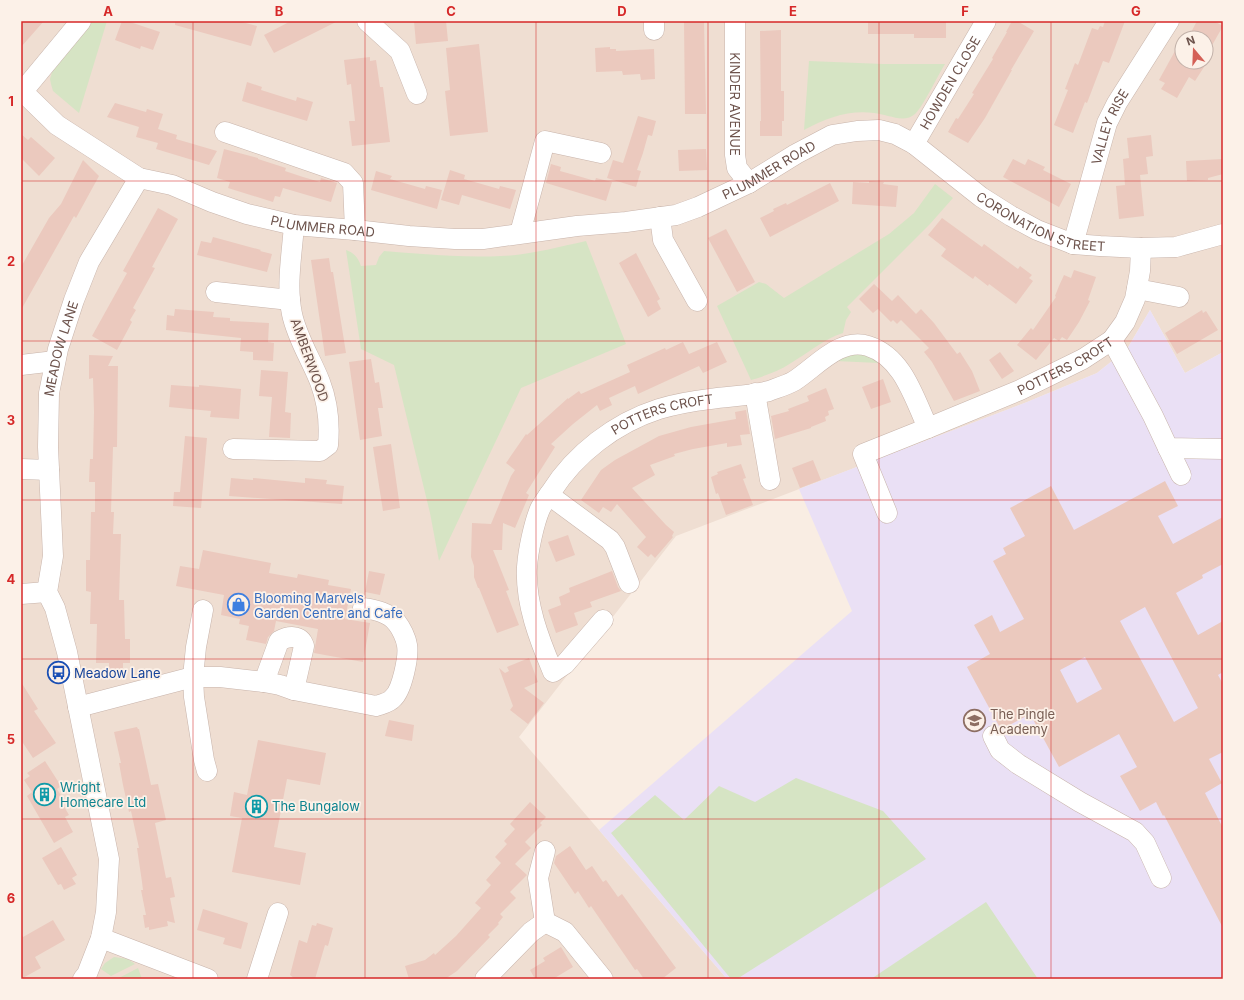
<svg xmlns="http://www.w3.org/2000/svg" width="1244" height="1000" viewBox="0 0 1244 1000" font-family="Inter,sans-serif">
<rect width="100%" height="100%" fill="#f9ede3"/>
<path fill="#efded2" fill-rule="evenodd" d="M21 21H1223V352L1185 373 1150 310 1127 349 1097 373 1027 402 676 536 519 737 727 979H21ZM1182 38H1206V62H1182Z"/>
<path fill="#eae0f5" d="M1150 310 1185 373 1223 352V979H727L599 830 852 611 799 489 1027 402 1097 373 1127 349Z"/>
<path fill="#d6e4c4" d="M88 21H107L79 113 53 91 51 84 50 79 53 69Z
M809 61 883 64H945C938 75 923 107 915 114 904 124 887 114 874 113 848 110 827 118 804 130Z
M935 184 953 198 930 224 847 307 851 312 846 320 843 333C824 339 808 353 791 363 779 371 765 376 751 380L717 306 759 282 766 284 784 298 889 234 914 213Z
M586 241 626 344 521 388 439 561 430 513 394 365 361 349 346 250C354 253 358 257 361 266L376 265 379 257 384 251C423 254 462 258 501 256 530 255 558 247 586 241Z
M850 350 883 362 879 363 835 361Z
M796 778 883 811 926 859 737 979H731L611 833 655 795 684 820 719 786 755 802Z
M986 902 1038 979H871Z
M114 957 128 959 135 964 111 976 101 969 105 963Z
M138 968 142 979H117Z"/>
<path fill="#ebc9be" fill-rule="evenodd" d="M21 21H44L21 47Z
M122 21H127L160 32 153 50 141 46 140 49 115 40Z
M175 21H238L257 26 251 46 175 25Z
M291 21H338L274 53 264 35Z
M414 21H446L448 41 416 44Z
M684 21H704L706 114H685Z
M868 21H946V38H914V34H868Z
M1012 21H1017L1034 31 1011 70H1012L985 118 968 143 948 132 956 118 958 119 974 94 972 93 993 59 992 58 1007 32H1006Z
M1105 21H1125L1109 63 1103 61 1087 103 1085 102 1073 133 1054 125 1068 90 1065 89 1075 63 1078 65 1092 28 1098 30 1100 26 1103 27Z
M1197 21H1214L1223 26 1206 56V38H1188Z
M781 30V91H784V121H782V136H760V121H761L760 31Z
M479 44 488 132 450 136 445 91 450 90 446 48Z
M610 47V49H616V51L654 49 655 79 641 80 640 74 623 75 622 71 596 72 595 48Z
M1182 48V62H1203L1201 65 1204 67 1195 81 1189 77 1177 98 1161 89 1165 83 1159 80 1175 51 1179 53Z
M370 57V61L376 60 380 87H383L390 142 352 146 349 121H355L351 84 347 85 344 60Z
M247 82 262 87 261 90 296 101 297 97 313 102 307 121 242 101Z
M115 103 146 112 147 109 163 114 158 129 177 135 176 139 217 151 209 165 156 149 158 143 136 137 139 127 107 117Z
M638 116 656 121 652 136 648 135 643 153 637 170 641 171 636 187 607 178 613 160 623 163Z
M21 134 28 140 31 137 55 158 39 176 21 158Z
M1151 135 1153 156 1146 157 1148 174 1140 175 1144 216 1119 219 1116 186 1125 185 1123 159 1129 158 1127 138Z
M224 149 258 158V159L286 168 285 171 303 177 320 182 321 178 337 183 331 202 283 188 280 197 275 196 273 202 228 188 230 182 217 178Z
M706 149 707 170 679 171 678 150Z
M1013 159 1025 165 1028 159 1045 167 1043 170 1071 184 1059 207 1003 177Z
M1223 159V174L1208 178V180L1187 181 1186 161Z
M83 160 99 176 76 218 74 216 21 310V267L49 218 61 204Z
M551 164 561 167 560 171 578 176 595 181 596 178 612 182 606 201 546 183Z
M450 170 465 175 464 179 499 189 500 186 516 190 510 209 462 195 459 205 441 200Z
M376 171 392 176 390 179 425 189 426 186 442 190 437 209 371 190Z
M869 181 884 182 883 184 898 186 896 207 852 204 853 182 869 183Z
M830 183 839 201 770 237 760 218 774 211 773 209 786 203 787 205Z
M158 208 178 219 152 267 155 268 133 308 136 310 130 320 132 322 117 350 92 336 127 273 123 271Z
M942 218 982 247 984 244 1018 269 1020 266 1032 275 1029 278 1033 281 1016 304 989 284 988 286 975 276 973 279 941 256 946 249 928 235Z
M726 229 755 282 737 292 708 238Z
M213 237 261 250 260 251 272 254 267 272 197 255 201 241 211 243Z
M636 253 660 299 657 301 661 309 648 317 619 263Z
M329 258 331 272H333L346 353 325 356 311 260Z
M1074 270 1096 277 1088 300 1090 301 1079 322 1067 340 1062 337 1059 341 1054 338 1036 360 1017 345 1031 328 1033 330 1056 297 1055 296 1059 286 1064 275 1071 278Z
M874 284 892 301 898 295 916 314 921 309 934 323 957 354 960 352 972 371 980 391 954 401 932 362 924 352 929 348 901 320 897 324 893 320 891 322 878 309 873 313 859 299Z
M175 309 214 312 213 317 230 318V321L269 323 268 342 274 343 273 361 253 360V352L240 351 241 338 166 330 167 315 174 316Z
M1202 310 1203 313 1206 311 1218 330 1177 354 1165 333Z
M683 342 689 354 717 342 727 362 703 373 699 366 638 394 635 386 609 398 612 405 600 411 597 405 573 424 551 444 555 447 526 493 529 495 515 528 503 523 502 550H493L509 590 506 591 519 625 497 633 479 588H478L474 577V566L471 557 472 523 491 524 511 476 515 470 506 463 526 434 527 435 568 398V399L579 391 581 394 630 372 627 365 665 348 666 350Z
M1000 352 1014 371 1002 379 989 360Z
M89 355 113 356 108 366H118L117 447H113L111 512H114L113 534H121L119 600H124L125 639H130V663H123V671H109V663H96L97 624H90L91 592 86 591V560H90L91 512H95V482H89L90 459H93L94 412 93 378 89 379Z
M371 359 375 383 379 382 383 408H378L382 436 360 440 349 362Z
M261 370 288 372 285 412 291 413 290 438 269 437 272 397 259 396Z
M883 379 891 402 871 409 862 387Z
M171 385 199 387V385L241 389 239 419 210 417 211 411 169 407Z
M826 388 834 409 828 411 829 415 825 417 826 421 811 427V428L775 439 771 416 789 411 788 409 809 401 807 396Z
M746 410 750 434 740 435 742 445 727 447V443L693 449 674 454 675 456 650 465 655 475 632 488 666 525 674 532 672 536 673 537 655 558 651 554 648 557 637 547 646 537 617 504 611 512 603 507 599 513 581 500 601 470 615 460 659 436 691 427 736 419 735 412Z
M185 436 207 438 201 508 173 506 174 492H180Z
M391 444 400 508 383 511 373 447Z
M813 460 821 480 800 488 792 468Z
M741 464 746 478 743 479 753 505 726 515 718 493 716 494 711 477 718 474 717 472Z
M231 478 253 480V478L305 483V478L327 480 326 484 344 486 342 504 229 496Z
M1165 481 1178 506 1158 516 1173 544 1223 517V564L1202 575 1203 578 1176 593 1198 635 1223 621V672L1218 675 1223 684V752L1209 759 1222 783 1205 793 1223 828V928L1164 815 1163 816 1156 802 1140 811 1120 776 1137 767 1119 734 1059 767 1030 714 1002 729 999 726 967 667 990 654 974 625 992 615 1000 632 1024 619 993 561 1006 554 1003 548 1025 536 1010 508 1051 486 1074 530ZM1145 607 1198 708 1174 722 1120 621ZM1085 657 1102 689 1077 703 1060 670Z
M568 535 575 555 556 562 548 542Z
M203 550 271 563 269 573 297 578 298 574 329 580 328 585 351 589 345 619 370 623 363 662 314 653 318 629 276 621 274 631 268 637 266 644 246 640 249 626 239 624 240 619 221 615 224 595 176 586 180 566 199 569Z
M369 571 385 574 380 595 365 592Z
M612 571 618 587 621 591 590 602 592 607 574 613 578 625 556 633 548 610 561 605 559 597 570 592 569 588Z
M529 658 538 682 524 688 544 703 528 724 510 710 513 706 499 668 505 673 509 671 507 667Z
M21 682 38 709 34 711 56 743 33 758 21 740Z
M389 720 414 725 412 741 385 736Z
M137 727 138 729H139L151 785 158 784 166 820 155 823 166 878 171 877 175 897 170 898 175 923 167 921 168 926 149 930V927L145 928 143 915H146L141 890H143L142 882 137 848H139L131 811 129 812 123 785 119 763H121L114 732Z
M258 740 326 753 320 785 287 779 274 847 306 853 300 885 232 872 242 818 230 816 234 792 247 795Z
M45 761 61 786 57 789 62 797 59 798 69 815 65 817 73 832 54 843 27 796 32 792 24 780 30 776 27 773Z
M530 802 546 817 540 823 542 825 525 842 531 848 515 864 527 875 510 892 516 898 500 914 503 917 498 923 499 924 488 935 490 937 457 971 445 979H409L405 966 425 960 434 953 435 955 456 936 481 908 475 903 491 885 486 880 501 863 495 857 507 844 504 841 515 829 510 824Z
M570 846 586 870 592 866 603 882 606 880 618 897 622 894 676 968 662 979H644L637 969 635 970 591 906 589 908 578 891 575 894 554 863 556 856Z
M61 847 77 875 72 878 76 884 64 890 61 884 58 885 42 858Z
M203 909 248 923 241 949 223 944 225 938 197 930Z
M53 920 65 940 35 957 41 968 21 979V933L23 937Z
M317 923 333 928 328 946 325 945 315 979H295L290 975 299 940 307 943 312 925 316 926Z
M561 947 573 967 553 979H535L530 970 545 961 543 958Z"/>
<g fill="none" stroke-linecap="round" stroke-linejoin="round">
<defs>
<g id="minor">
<path d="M367 21 400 51 417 94"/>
<path id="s1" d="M735 21V155L737 168 749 183"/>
<path d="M654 30V21"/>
<path id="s2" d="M21 90 57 125 139 178 172 185 212 202 247 214 294 225 355 230 409 236 455 239H483L577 226 626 222 676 215 698 207 749 183 796 154 832 135 857 131 879 130 895 134 914 144 981 197 1011 216 1037 230 1073 244 1100 246 1141 248 1176 247 1223 234"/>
<path d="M23 91 81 21"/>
<path d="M225 132 344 173 353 183 355 230"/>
<path id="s3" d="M914 144 986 21"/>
<path d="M660 217 663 240 697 301"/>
<path d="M520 233 545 141 601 153"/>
<path id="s4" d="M1073 244 1107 123 1117 103 1169 21"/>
<path d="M1137 289 1179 297"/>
<path d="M216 292 290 300"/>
<path d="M1112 340 1153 416 1168 448 1223 449"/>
<path d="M21 365 55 361"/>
<path d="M755 393 770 480"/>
<path d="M1168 448 1181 475"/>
<path d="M233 449 320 451 328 445C330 423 328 403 320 382 311 359 297 338 292 314 286 285 292 254 294 225"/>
<path d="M21 469 49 470"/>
<path d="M549 495 610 540 615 547 629 583"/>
<path d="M887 513 863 454 928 428"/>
<path d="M21 594 47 592"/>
<path d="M203 610 196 647 193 677 194 697 204 760 207 771"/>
<path id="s5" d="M603 620 565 664 553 672C539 639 525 603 527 567 528 551 534 523 540 509 543 503 547 498 551 492 575 454 615 423 659 409 676 404 693 401 710 399 730 396 750 396 769 391 777 388 787 385 794 381 816 367 840 337 868 346 903 357 914 398 928 428L1020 390 1083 359 1112 340 1125 322 1135 299 1140 271 1141 248"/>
<path d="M264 682 279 641C288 636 300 634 304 646L294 690"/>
<path d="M78 707 193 677H220L264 682 280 685 294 690 376 706C382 704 389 703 393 698 402 690 409 657 407 645 406 638 401 628 397 623 389 612 375 610 363 608"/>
<path d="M993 736 1000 750 1018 764 1080 802 1135 832 1145 843 1161 878"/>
<path d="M545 922 565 932 603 979"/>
<path d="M545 922 538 878 545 851"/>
<path d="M101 938 208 979"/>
<path id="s6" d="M83 979 87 974 101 938 106 912 109 859 67 652 55 608 47 592 53 556 48 447 49 393 58 349 74 300 89 262 139 178"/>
<path d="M257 979 278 913"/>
<path d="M485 979 531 932 545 922"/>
</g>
</defs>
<use href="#minor" stroke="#c8b4ab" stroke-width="21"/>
<use href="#minor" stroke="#fff" stroke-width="20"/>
</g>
<path fill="none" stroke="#d62828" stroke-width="1" stroke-opacity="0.55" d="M193 21V979M365 21V979M536 21V979M708 21V979M879 21V979M1051 21V979M21 181H1223M21 341H1223M21 500H1223M21 659H1223M21 819H1223"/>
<defs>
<symbol id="shop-ring" viewBox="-11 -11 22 22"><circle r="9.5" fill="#fcf1e8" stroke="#3f7fe0" stroke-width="1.5"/><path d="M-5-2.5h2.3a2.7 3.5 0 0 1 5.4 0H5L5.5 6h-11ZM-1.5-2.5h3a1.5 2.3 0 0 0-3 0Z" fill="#3f7fe0"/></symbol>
<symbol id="bus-ring" viewBox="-11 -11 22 22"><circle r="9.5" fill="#fcf1e8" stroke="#1a4fb4" stroke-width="1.5"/><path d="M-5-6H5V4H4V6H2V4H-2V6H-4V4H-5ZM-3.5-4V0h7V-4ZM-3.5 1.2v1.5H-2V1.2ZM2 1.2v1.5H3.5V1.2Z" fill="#1a4fb4"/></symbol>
<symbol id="school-ring" viewBox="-11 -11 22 22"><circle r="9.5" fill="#fcf1e8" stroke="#8d6e63" stroke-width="1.5"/><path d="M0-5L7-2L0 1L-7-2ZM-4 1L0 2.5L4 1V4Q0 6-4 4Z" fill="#8d6e63"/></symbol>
<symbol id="building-ring" viewBox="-11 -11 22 22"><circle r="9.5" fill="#fcf1e8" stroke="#0f9aa8" stroke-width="1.5"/><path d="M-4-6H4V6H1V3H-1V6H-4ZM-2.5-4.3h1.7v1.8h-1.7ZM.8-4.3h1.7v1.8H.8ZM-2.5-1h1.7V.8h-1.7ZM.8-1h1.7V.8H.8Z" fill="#0f9aa8"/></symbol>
</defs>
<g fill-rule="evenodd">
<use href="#shop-ring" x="226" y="592" width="25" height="25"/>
<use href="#bus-ring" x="46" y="660" width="25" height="25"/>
<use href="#school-ring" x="962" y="708" width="25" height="25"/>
<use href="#building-ring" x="32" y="782" width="25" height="25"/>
<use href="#building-ring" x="244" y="794" width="25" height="25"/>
</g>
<g text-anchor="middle" stroke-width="3.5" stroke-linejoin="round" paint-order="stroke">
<g font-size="13" fill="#6d534c" stroke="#fcf1e8">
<text dy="5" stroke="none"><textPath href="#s3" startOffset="71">HOWDEN CLOSE</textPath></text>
<text dy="5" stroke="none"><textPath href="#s1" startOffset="83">KINDER AVENUE</textPath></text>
<text dy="5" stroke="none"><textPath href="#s4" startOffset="123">VALLEY RISE</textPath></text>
<text dy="5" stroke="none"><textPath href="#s2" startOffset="798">PLUMMER ROAD</textPath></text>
<text dy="5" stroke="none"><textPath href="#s2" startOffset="1107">CORONATION STREET</textPath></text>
<text dy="5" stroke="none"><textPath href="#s2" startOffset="339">PLUMMER ROAD</textPath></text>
<text dy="5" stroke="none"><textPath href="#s6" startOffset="645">MEADOW LANE</textPath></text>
<text transform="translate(310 360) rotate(70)" y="5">AMBERWOOD</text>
<text dy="5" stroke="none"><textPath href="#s5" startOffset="880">POTTERS CROFT</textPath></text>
<text dy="5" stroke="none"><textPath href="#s5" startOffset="402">POTTERS CROFT</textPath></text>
</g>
<g font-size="13" fill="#366cbe" stroke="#fcf1e8" text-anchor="start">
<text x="254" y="603">Blooming Marvels<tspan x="254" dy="15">Garden Centre and Cafe</tspan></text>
</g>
<g font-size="13" fill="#164399" stroke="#fcf1e8" text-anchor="start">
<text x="74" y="678">Meadow Lane</text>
</g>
<g font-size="13" fill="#785e54" stroke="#fcf1e8" text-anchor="start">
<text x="990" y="719">The Pingle<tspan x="990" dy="15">Academy</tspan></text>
</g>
<g font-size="13" fill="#0d838f" stroke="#fcf1e8" text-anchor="start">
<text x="60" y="792">Wright<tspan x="60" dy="15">Homecare Ltd</tspan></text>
<text x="272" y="811">The Bungalow</text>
</g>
</g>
<rect width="1244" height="1000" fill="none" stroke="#fcf1e8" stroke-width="44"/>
<g transform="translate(1194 50) rotate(341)"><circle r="19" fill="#fcf1e8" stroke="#c3b2aa"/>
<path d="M0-3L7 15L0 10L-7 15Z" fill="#d46056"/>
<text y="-6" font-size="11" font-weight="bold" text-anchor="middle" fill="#6d534c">N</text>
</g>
<rect x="22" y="22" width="1200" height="956" fill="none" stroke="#d62828" stroke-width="1.5"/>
<g font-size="13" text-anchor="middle" font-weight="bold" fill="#d62828">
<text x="108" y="16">A</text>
<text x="279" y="16">B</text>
<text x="451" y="16">C</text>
<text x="622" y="16">D</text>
<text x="793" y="16">E</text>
<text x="965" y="16">F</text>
<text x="1136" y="16">G</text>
<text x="11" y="106">1</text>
<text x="11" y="266">2</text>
<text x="11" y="425">3</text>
<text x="11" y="584">4</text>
<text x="11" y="744">5</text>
<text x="11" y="903">6</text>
</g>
</svg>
